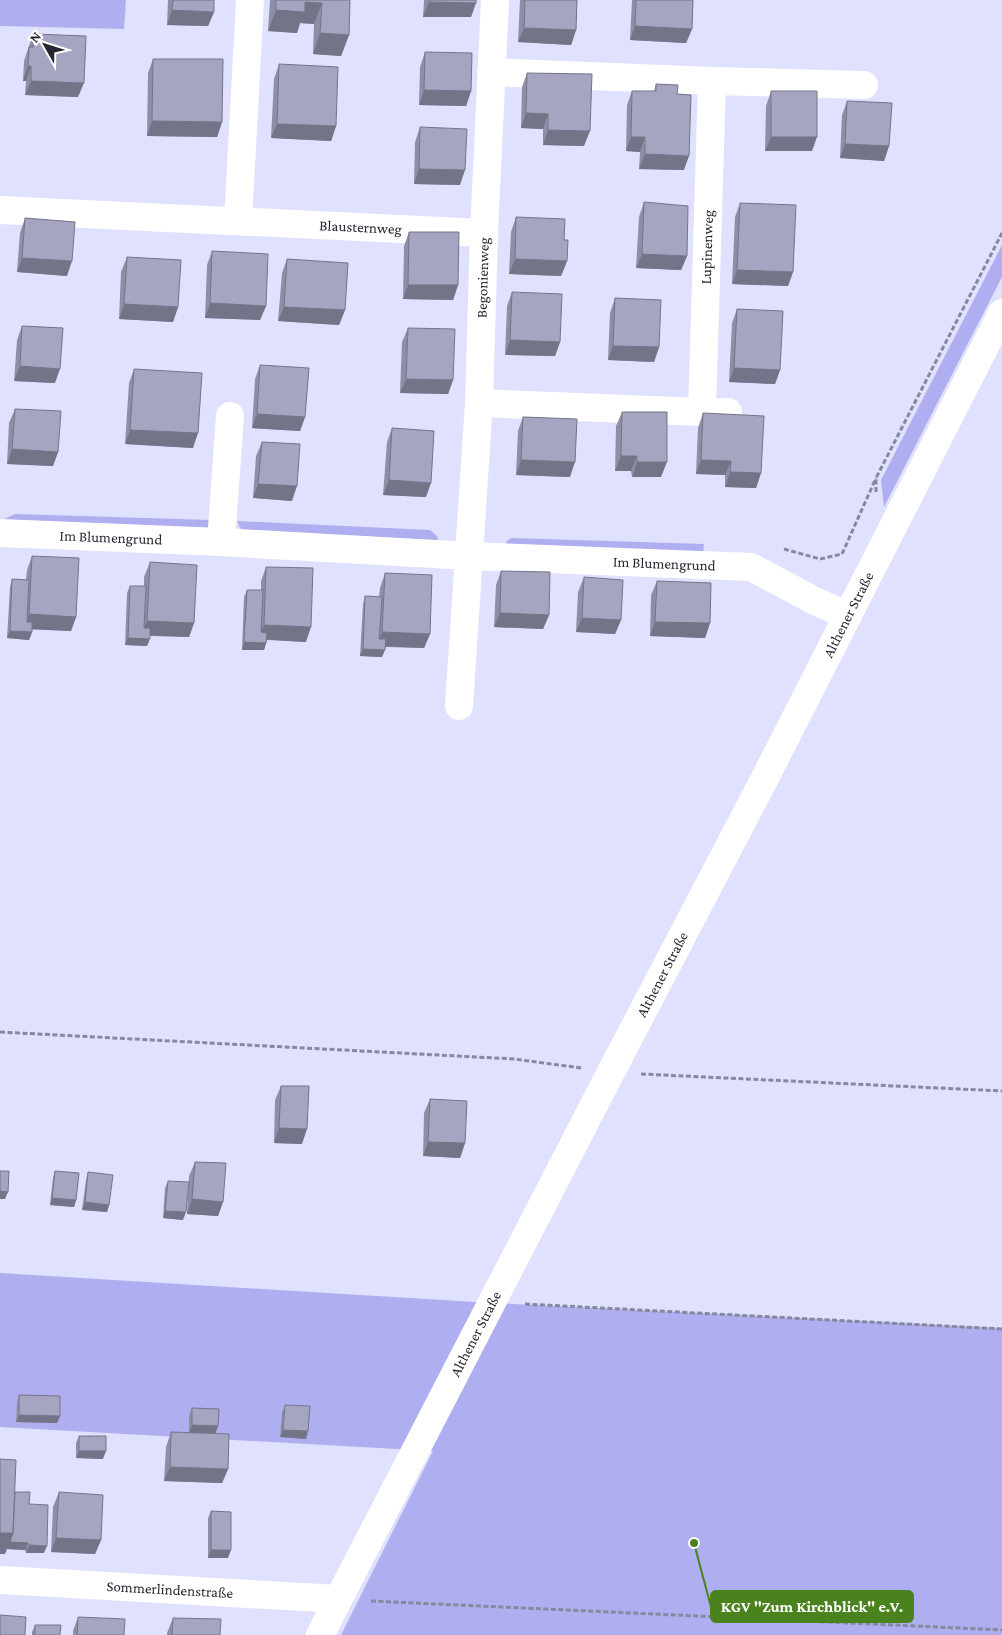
<svg xmlns="http://www.w3.org/2000/svg" width="1002" height="1635" viewBox="0 0 1002 1635" font-family="'Crimson Pro',serif">
<rect width="100%" height="100%" fill="#e0e1ff"/>
<path fill="#afaef0" d="M0 0H126L124 29 0 26Z
M1002 245V277L884 507 881 480Z
M15 514 210 520 209 530 0 521Z
M237 521 430 530 437 536 438 540 246 531 240 528Z
M511 538 704 544 703 553 506 548V542Z
M0 1273 475 1302 1002 1328V1635H341L433 1451 0 1427Z"/>
<g fill="none" stroke-linecap="round" stroke-linejoin="round">
<path stroke="#87889d" stroke-width="3" stroke-dasharray="5 2.5" stroke-linecap="butt" d="M876 492V478L1002 233
M784 549 820 559 842 554 876 478
M0 1032 514 1059 581 1068
M641 1074 1002 1091
M525 1304 1002 1329
M371 1601 1002 1630"/>
<g stroke="#fff" stroke-width="28">
<path d="M492 72 712 81 864 85"/>
<path id="s1" d="M0 210 484 233"/>
<path d="M238 221 250 0"/>
<path d="M479 403 702 412H728"/>
<path id="s2" d="M702 412 712 81"/>
<path id="s3" d="M0 533 221 542 469 556 751 567 815 601 848 616"/>
<path d="M221 542 230 416"/>
<path id="s4" d="M459 706 479 403 484 233 495 0"/>
<path id="s5" d="M0 1580 338 1599"/>
</g>
<path stroke="#fff" stroke-width="28" id="s6" d="M320 1635 611 1072 766 776 1002 313"/>
</g>
<path fill="#8e8ea7" d="M168 0H214V12L208 26 167 25Z
M270 0H350L349 35 341 56 313 54 314 24 300 23 297 33 268 31Z
M424 0H476L471 17H423Z
M520 0H577L576 30 571 45 518 42Z
M632 0H693L692 29 686 43 630 40Z
M33 34 78 97 25 95 26 81H23L24 61Z
M425 52 471 91 466 106 419 105 420 67Z
M153 59 222 122 217 137 147 136 148 73Z
M279 64 336 126 331 141 271 138 274 79Z
M527 73 584 146 543 145V129L521 128 522 87Z
M656 84 677 94 684 170 639 169 640 152 626 151 627 105 632 91H654Z
M771 91 812 151H765L766 106Z
M847 101 889 146 884 161 840 158 842 115Z
M420 127 460 185 414 184 415 142Z
M644 202 687 256 681 270 636 268 639 217Z
M740 203 793 272 788 286 732 284 735 217Z
M516 217 564 240 567 261 561 276 509 274 511 232Z
M25 218 67 276 17 272 20 233Z
M409 232 458 285 453 300 403 299 404 246Z
M212 251 266 306 260 320 205 318 207 265Z
M127 257 178 307 173 322 119 319 121 272Z
M287 259 345 310 339 325 278 321 282 273Z
M512 292 560 342 555 356 505 355 507 306Z
M615 298 659 347 654 362 608 360 610 313Z
M737 309 780 370 775 384 729 382 732 323Z
M22 326 55 383 14 381 17 340Z
M408 328 453 380 448 394 400 393 402 342Z
M260 365 305 417 300 431 252 428 255 379Z
M134 369 193 448 125 444 129 383Z
M15 409 58 452 53 466 7 464 9 423Z
M622 412 661 477H632L631 471H615L616 426Z
M703 413 761 473 756 488 725 487V475L696 474 698 428Z
M523 417 570 477 516 475 518 431Z
M392 428 426 497 383 495 387 442Z
M262 442 292 501 253 498 256 456Z
M32 556 76 617 71 631 32 629V632L29 640 7 638 10 587 12 579 26 580 27 570Z
M150 562 194 623 189 637 150 636 147 646 125 645 127 593 130 586H144V577Z
M266 567 306 642 267 640 264 650H242L244 597 247 590H261V581Z
M501 571 549 615 543 629 494 627 496 585Z
M385 573 430 634 424 648 385 647 382 657 360 656 363 604 365 596 379 597 380 588Z
M584 577 621 620 615 634 576 632 578 592Z
M657 581 710 623 705 638 650 636 651 595Z
M281 1086 302 1144 274 1143 275 1100Z
M430 1099 465 1143 460 1158 423 1156 424 1113Z
M195 1162 223 1202 218 1216 187 1214 189 1176Z
M55 1171 76 1200 74 1207 50 1205 53 1178Z
M88 1172 109 1205 107 1212 82 1210 86 1180Z
M168 1181 183 1220 163 1218 165 1188Z
M19 1395 60 1416 57 1423 16 1422 17 1402Z
M285 1405 306 1439 280 1437 282 1412Z
M192 1408 218 1426 215 1434 189 1433V1416Z
M171 1432 228 1469 222 1483 164 1481 166 1447Z
M79 1436 103 1459 76 1458V1443Z
M15 1492 29 1504 44 1553H26L25 1550 7 1549 5 1554Z
M59 1492 101 1540 95 1554 51 1552 53 1507Z
M211 1511 228 1558H208V1518Z
M78 1617 124 1635H73V1631Z
M173 1618 220 1635H167V1633Z
M35 1625 60 1635H32V1632Z"/>
<path fill="#747488" d="M305 2 322 3 314 24 300 23 297 33 268 31 276 10Z
M429 2 476 3 471 17H423Z
M172 10 214 12 208 26 167 25Z
M635 26 692 29 686 43 630 40Z
M524 28 576 30 571 45 518 42Z
M320 33 349 35 341 56 313 54Z
M28 66H31L26 81H23Z
M31 81 84 83 78 97 25 95Z
M424 90 471 91 466 106 419 105Z
M526 113 548 114 543 129 521 128Z
M152 121 222 122 217 137 147 136Z
M277 124 336 126 331 141 271 138Z
M548 130 590 131 584 146 543 145Z
M631 137H645L640 152 626 151Z
M771 137H817L812 151H765Z
M845 144 889 146 884 161 840 158Z
M645 154 689 156 684 170 639 169Z
M419 169 465 170 460 185 414 184Z
M642 254 687 256 681 270 636 268Z
M22 258 72 261 67 276 17 272Z
M515 259 567 261 561 276 509 274Z
M737 270 793 272 788 286 732 284Z
M408 285H458L453 300 403 299Z
M210 303 266 306 260 320 205 318Z
M124 304 178 307 173 322 119 319Z
M284 307 345 310 339 325 278 321Z
M510 340 560 342 555 356 505 355Z
M613 346 659 347 654 362 608 360Z
M20 366 60 369 55 383 14 381Z
M734 368 780 370 775 384 729 382Z
M406 379 453 380 448 394 400 393Z
M257 414 305 417 300 431 252 428Z
M130 430 198 433 193 448 125 444Z
M12 449 58 452 53 466 7 464Z
M621 456H637L631 471H615Z
M521 460 575 462 570 477 516 475Z
M701 460 731 461 725 475 696 474Z
M637 462H667L661 477H632Z
M730 472 761 473 756 488 725 487Z
M389 480 431 483 426 497 383 495Z
M258 484 297 486 292 501 253 498Z
M500 613 549 615 543 629 494 627Z
M29 614 76 617 71 631 24 629Z
M582 618 621 620 615 634 576 632Z
M147 621 194 623 189 637 141 635Z
M655 622 710 623 705 638 650 636Z
M264 625 311 627 306 642 258 639Z
M10 631 32 632 29 640 7 638Z
M382 632 430 634 424 648 377 646Z
M128 638 150 639 147 646 125 645Z
M244 642 266 643 264 650H242Z
M363 649 385 650 382 657 360 656Z
M279 1128 307 1129 302 1144 274 1143Z
M428 1142 465 1143 460 1158 423 1156Z
M0 1191 8 1192 5 1199H0Z
M52 1198 76 1200 74 1207 50 1205Z
M192 1199 223 1202 218 1216 187 1214Z
M85 1202 109 1205 107 1212 82 1210Z
M165 1211 186 1212 183 1220 163 1218Z
M19 1415 60 1416 57 1423 16 1422Z
M192 1425 218 1426 215 1434 189 1433Z
M283 1430 308 1431 306 1439 280 1437Z
M79 1451H106L103 1459 76 1458Z
M170 1467 228 1469 222 1483 164 1481Z
M0 1533H13L28 1543 25 1550 7 1549 5 1554H0Z
M56 1538 101 1540 95 1554 51 1552Z
M29 1545 47 1546 44 1553H26Z
M211 1550H231L228 1558H208Z"/>
<path fill="#a5a5c2" stroke="#747488" d="M173 0H214V12L172 10Z
M276 0H350L349 35 320 33 322 3 305 2V12L276 10Z
M429 0H476V3L429 2Z
M525 0H577L576 30 524 28Z
M636 0H693L692 29 635 26Z
M33 34 86 36 84 83 31 81V66H28L29 47H33Z
M425 52 472 53 471 91 424 90Z
M153 59H223L222 122 152 121Z
M279 64 338 67 336 126 277 124Z
M527 73 592 74 590 131 548 130V114L526 113Z
M656 84 678 85 677 94 691 95 689 156 645 154V137H631L632 91H656Z
M771 91H817V137H771Z
M847 101 892 103 889 146 845 144Z
M420 127 467 129 465 170 419 169Z
M644 202 688 206 687 256 642 254Z
M740 203 796 205 793 272 737 270Z
M516 217 565 219 564 240H568L567 261 515 259Z
M25 218 75 222 72 261 22 258Z
M409 232H459L458 285H408Z
M212 251 268 254 266 306 210 303Z
M127 257 181 260 178 307 124 304Z
M287 259 348 263 345 310 284 307Z
M512 292 562 294 560 342 510 340Z
M615 298 661 300 659 347 613 346Z
M737 309 783 311 780 370 734 368Z
M22 326 63 328 60 369 20 366Z
M408 328 455 329 453 380 406 379Z
M260 365 309 368 305 417 257 414Z
M134 369 202 373 198 433 130 430Z
M15 409 61 411 58 452 12 449Z
M622 412H667V462H637V456H621Z
M703 413 764 416 761 473 730 472 731 461 701 460Z
M523 417 577 419 575 462 521 460Z
M392 428 434 431 431 483 389 480Z
M262 442 300 444 297 486 258 484Z
M32 556 79 558 76 617 29 614Z
M150 562 197 565 194 623 147 621Z
M266 567 313 568 311 627 264 625Z
M501 571 550 572 549 615 500 613Z
M385 573 432 575 430 634 382 632Z
M584 577 623 580 621 620 582 618Z
M12 579 29 580 27 622H32V632L10 631Z
M657 581 711 583 710 623 655 622Z
M130 586H146L144 628H150V639L128 638Z
M247 590H263L261 632 267 633 266 643 244 642Z
M365 596 382 597 379 639H386L385 650 363 649Z
M281 1086H309L307 1129 279 1128Z
M430 1099 467 1101 465 1143 428 1142Z
M195 1162 226 1163 223 1202 192 1199Z
M0 1171H9L8 1192 0 1191Z
M55 1171 79 1173 76 1200 52 1198Z
M88 1172 113 1175 109 1205 85 1202Z
M168 1181 189 1182 186 1212 165 1211Z
M19 1395 60 1396V1416L19 1415Z
M285 1405 310 1406 308 1431 283 1430Z
M192 1408 219 1409 218 1426 192 1425Z
M171 1432 229 1434 228 1469 170 1467Z
M79 1436H106V1451H79Z
M0 1459 16 1460 13 1533H0Z
M15 1492H30L29 1504 48 1505 47 1546 29 1545 28 1543 10 1542 13 1533Z
M59 1492 103 1495 101 1540 56 1538Z
M211 1511 231 1512V1550H211Z
M0 1615 26 1617 25 1635H0Z
M78 1617 125 1619 124 1635H77Z
M173 1618 221 1619 220 1635H172Z
M35 1625H61L60 1635H35Z"/>
<g text-anchor="middle" stroke-width="4" stroke-linejoin="round" paint-order="stroke">
<g font-size="15" fill="#272732" stroke="#fff">
<text dy="5" stroke="none"><textPath href="#s1" startOffset="361">Blausternweg</textPath></text>
<text dy="5" stroke="none"><textPath href="#s2" startOffset="165">Lupinenweg</textPath></text>
<text dy="5" stroke="none"><textPath href="#s4" startOffset="429">Begonienweg</textPath></text>
<text dy="5" stroke="none"><textPath href="#s3" startOffset="111">Im Blumengrund</textPath></text>
<text dy="5" stroke="none"><textPath href="#s3" startOffset="665">Im Blumengrund</textPath></text>
<text dy="5" stroke="none"><textPath href="#s6" startOffset="1149">Althener Straße</textPath></text>
<text dy="5" stroke="none"><textPath href="#s6" startOffset="744">Althener Straße</textPath></text>
<text dy="5" stroke="none"><textPath href="#s6" startOffset="339">Althener Straße</textPath></text>
<text dy="5" stroke="none"><textPath href="#s5" startOffset="170">Sommerlindenstraße</textPath></text>
</g>
</g>
<path fill="none" stroke="#4a831d" stroke-width="2" d="M694 1543L711 1607"/>
<circle fill="#4a831d" stroke="#fff" stroke-width="2" cx="694" cy="1543" r="5"/>
<rect fill="#4a831d" stroke="#4a831d" stroke-width="2" x="711" y="1591" width="202" height="31" rx="5"/>
<g font-size="16" text-anchor="middle" font-weight="bold" fill="#fff">
<text x="812" y="1612">KGV "Zum Kirchblick" e.V.</text>
</g>
<g transform="translate(45 45) rotate(309)" stroke="#ffffff" stroke-width="4" paint-order="stroke">
<path d="M0-4L9 19L0 12L-9 19Z" fill="#272732"/>
<text y="-8" font-size="14" font-weight="bold" text-anchor="middle" fill="#272732">N</text>
</g>
</svg>
